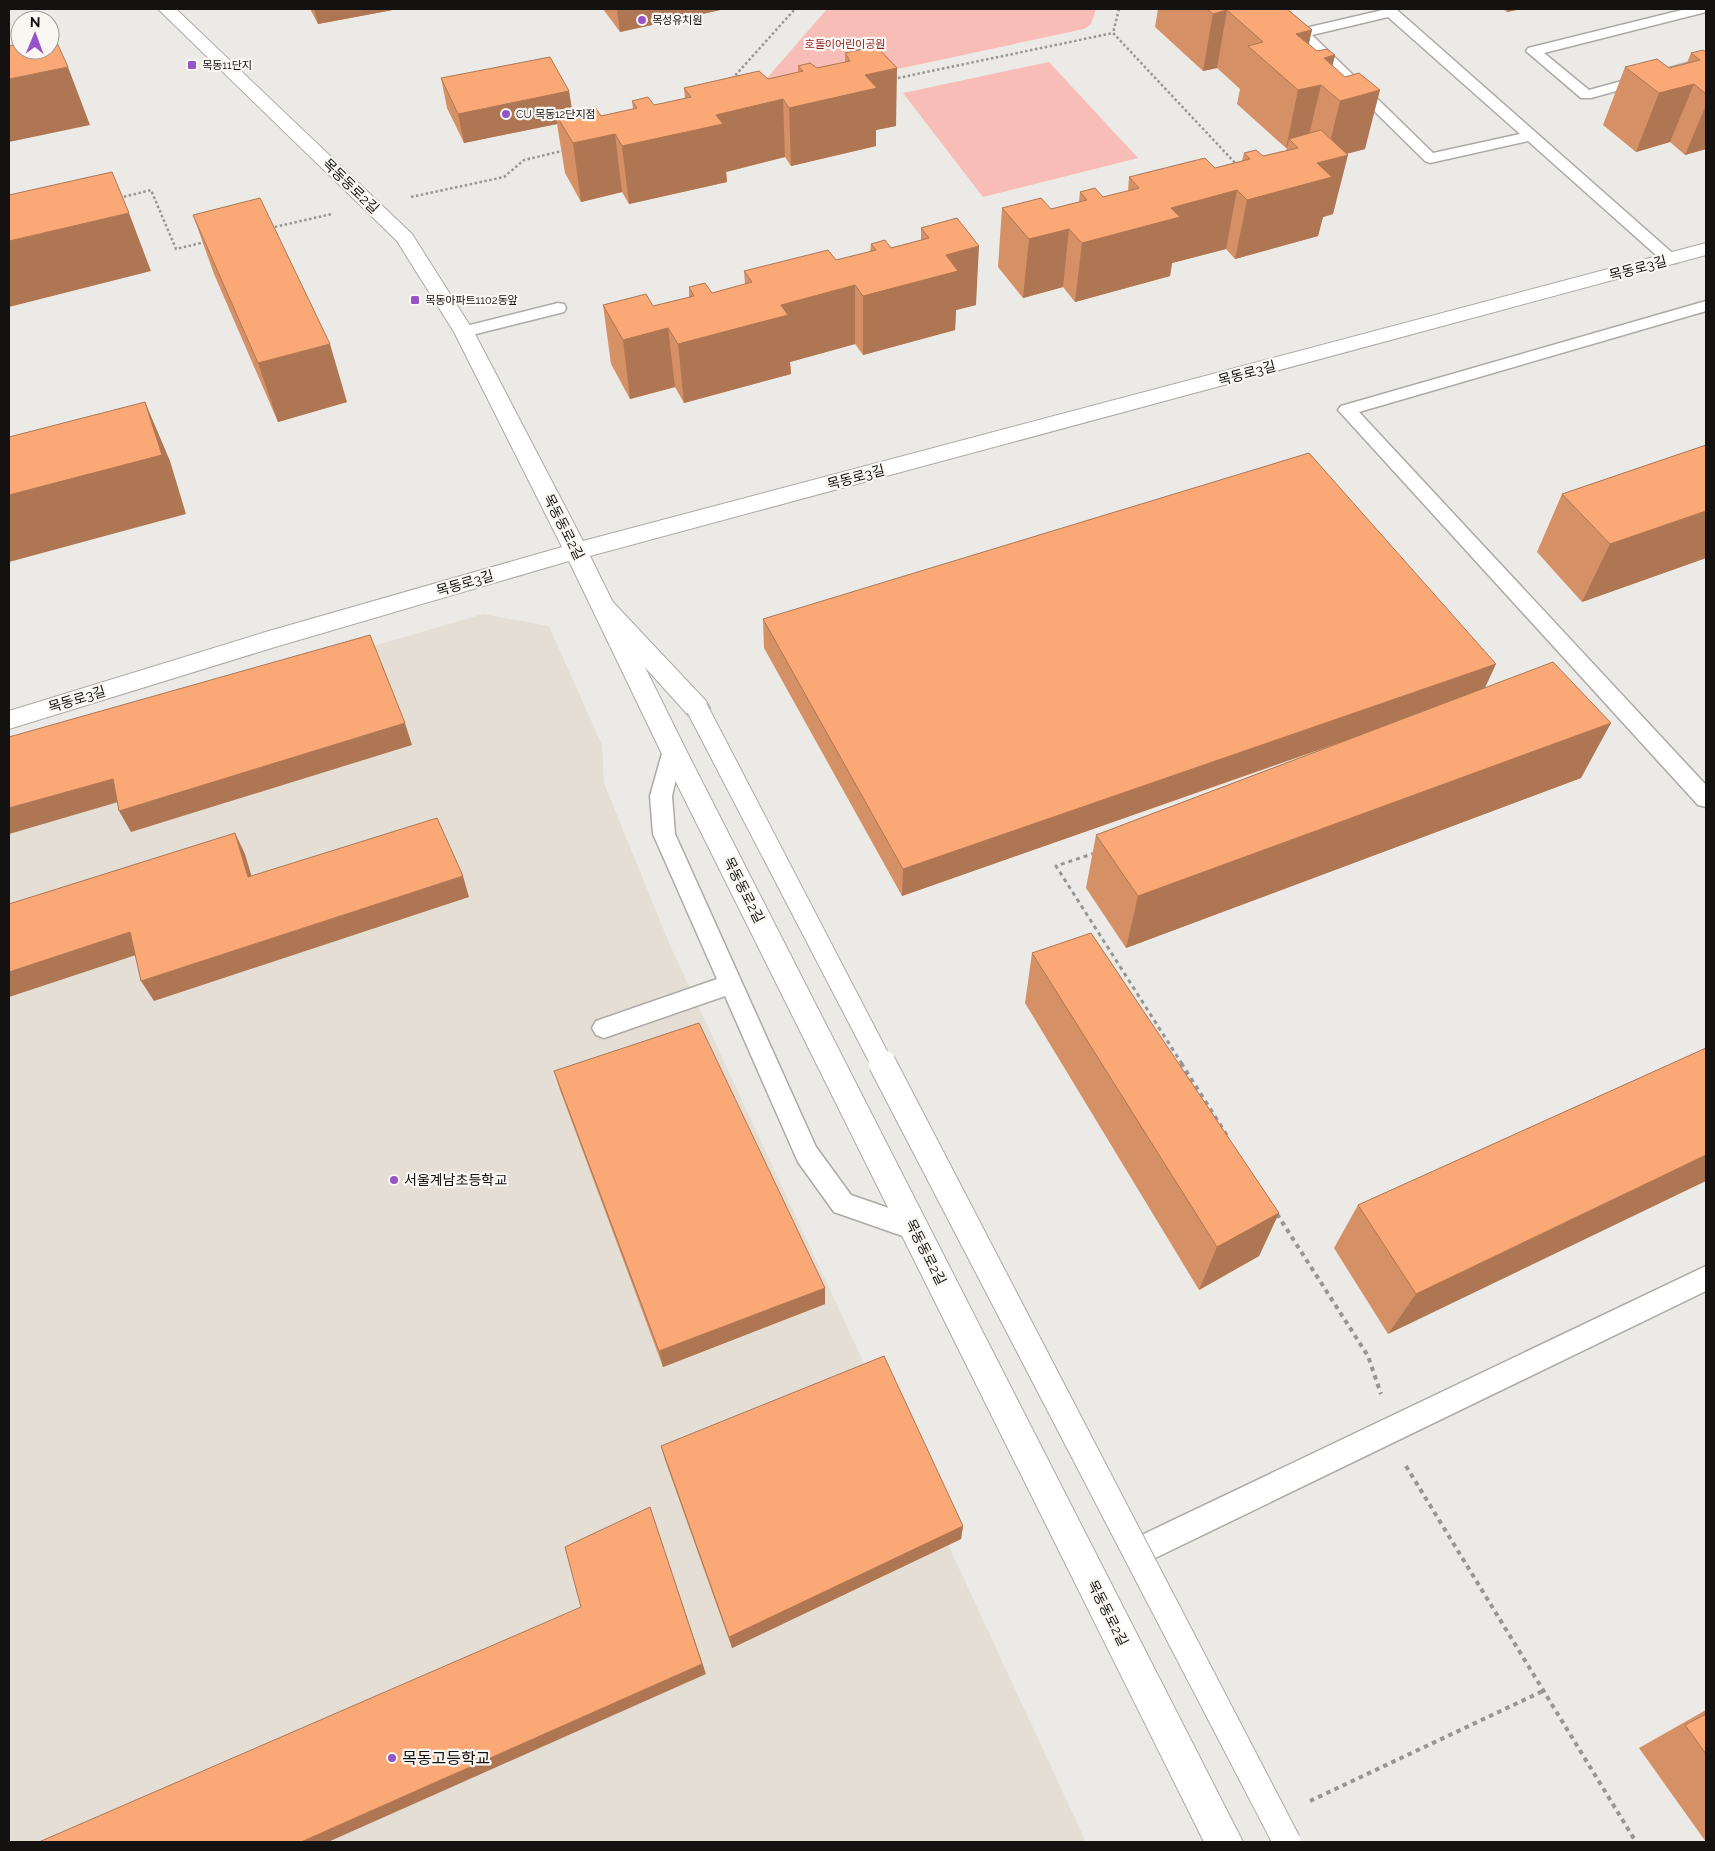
<svg xmlns="http://www.w3.org/2000/svg" width="1715" height="1851" viewBox="0 0 1715 1851" font-family="Raleway,'Noto Sans KR',sans-serif">
<rect width="100%" height="100%" fill="#eceae6"/>
<path fill="#e5ded4" d="M483 614 549 626 602 745 604 783 669 943 1086 1842H9V752Z"/>
<path fill="#f7bdb6" d="M827 9H1096L1091 24 1084 29 757 99 753 94Z
M1049 62 1138 158 983 197 903 93Z"/>
<g fill="none" stroke-linecap="round" stroke-linejoin="round">
<defs>
<path id="service" d="M1387 9H1396L1677 257 1679 260 1677 263H1665L1528 141 1430 163 1425 161 1295 33 1297 30ZM1388 17 1520 134 1433 153 1312 35Z
M1686 9H1706V12L1544 53 1589 90 1706 58V66L1591 98H1581L1526 51 1528 48Z
M1706 301V311L1359 412 1706 785V807L1698 805 1338 410 1341 406Z
M558 303 564 304 566 308 564 312 464 337 458 336 455 332 458 328Z
M673 742 680 744 683 750 672 796 675 834 816 1147 851 1195 923 1220 927 1228 923 1236 914 1240 834 1212 798 1162 725 996 604 1038 596 1035 592 1028 596 1021 717 979 653 834 650 796 663 750 666 744Z
M1706 1266V1291L1147 1562 1137 1566 1127 1562 1123 1552 1127 1542Z"/>
<path id="minor" d="M604 598 612 601 706 701 710 708 706 715 697 717 688 715 596 613 592 607 596 601Z"/>
<path id="tertiary" d="M158 9H176L412 234 474 332 583 541 1706 243V255L590 556 686 750 1243 1842H1204L660 750 569 561 275 647 9 729V711L269 631 562 547 454 332 397 241Z"/>
</defs>
<use href="#service" stroke="#aca9a6" stroke-width="3"/>
<use href="#minor" stroke="#aca9a6" stroke-width="2"/>
<use href="#tertiary" stroke="#aca9a6" stroke-width="2"/>
<path stroke="#989694" stroke-width="2.5" stroke-dasharray="2.5 2.5" stroke-linecap="butt" d="M1119 9 1113 33 1238 166
M732 79 795 9
M893 79 1113 33
M411 197 504 177 524 160 566 150
M119 198 151 190 176 249 205 242
M270 228 332 214"/>
<path stroke="#989694" stroke-width="3" stroke-dasharray="4 4" stroke-linecap="butt" d="M1095 853 1056 866 1182 1064"/>
<path stroke="#989694" stroke-width="4" stroke-dasharray="4.5 4.5" stroke-linecap="butt" d="M1181 1063 1229 1139
M1277 1214 1368 1356 1381 1394
M1406 1466 1636 1842
M1310 1801 1543 1691"/>
<use href="#service" fill="#fff" fill-rule="evenodd"/>
<use href="#minor" fill="#fff" fill-rule="evenodd"/>
<use href="#tertiary" fill="#fff" fill-rule="evenodd"/>
<defs>
<path id="service-bridge-far1" d="M697 708 882 1064"/>
<path id="service-bridge" d="M882 1063 1287 1842"/>
</defs>
<use href="#service-bridge-far1" stroke="#aca9a6" stroke-width="23" stroke-linecap="butt"/>
<use href="#service-bridge" stroke="#aca9a6" stroke-width="29" stroke-linecap="butt"/>
<use href="#service-bridge-far1" stroke="#fff" stroke-width="21"/>
<use href="#service-bridge" stroke="#fff" stroke-width="27"/>
</g>
<path fill="#d69065" d="M310 9H398L318 24Z
M603 9H725L620 32Z
M1158 9H1287L1312 30 1308 44 1317 51 1335 55 1332 66 1365 149 1346 154 1333 214 1323 217 1318 236 1235 259 1226 249 1172 263 1170 276 1075 302 1063 287 1023 298 998 267 1002 208 1051 209 1079 202 1080 192 1103 197 1128 191 1129 177 1215 168 1242 161 1244 153 1263 156 1286 151 1287 148H1286L1237 104 1240 89 1217 68 1203 71 1155 27Z
M1503 9H1521L1507 12Z
M1706 52V149L1685 155 1670 142 1636 152 1603 125 1625 67 1669 68 1687 63 1691 53Z
M845 53 896 126 876 130V146L791 166 785 157 726 172 727 182 629 204 622 192 581 202 565 173 557 124 464 143 447 108 441 78 569 91 572 112 601 116 633 109 632 101 654 105 685 99 684 88 768 79 798 72V66L817 68 845 62Z
M193 215 347 402 278 422 214 274Z
M957 218 976 305 956 310 955 330 863 355 855 344 790 362 791 374 684 403 675 387 630 399 611 364 603 305 653 306 689 297V287L712 293 745 284 744 271 836 260 870 252 871 244 891 248 921 240V228Z
M1706 445V558L1582 602 1537 552 1562 494Z
M763 619 1486 688 1581 778 1126 948 1086 888 1096 835 1336 744 902 896 764 648Z
M1032 953 1279 1213 1259 1256 1199 1290 1025 1003Z
M1706 1048 1388 1334 1334 1248 1358 1205Z
M554 1071 825 1288V1304L663 1367 560 1090Z
M661 1446 963 1526 961 1539 732 1648 665 1460Z
M1706 1710V1842L1639 1748Z"/>
<path fill="#ae7653" d="M314 9H398L318 24Z
M621 9H725L620 32 617 10Z
M1508 9H1521L1507 12Z
M1227 10 1217 68 1203 71 1213 14Z
M1312 30 1299 88 1296 34Z
M1335 55 1327 90 1321 85 1307 143 1289 139 1287 148H1286L1298 90 1324 58Z
M68 67 90 125 9 142V79Z
M897 68 896 126 876 130V146L791 166 789 108 865 75Z
M1694 84 1670 142 1636 152 1659 93Z
M1380 90 1365 149 1326 159 1340 101Z
M569 91 574 121 556 115 557 124 464 143 458 114Z
M783 99 785 157 726 172 727 182 629 204 622 146 716 115Z
M1706 105V149L1685 155Z
M615 134 622 192 581 202 573 143Z
M1348 155 1333 214 1323 217 1318 236 1235 259 1247 200 1317 163Z
M1237 190 1226 249 1172 263 1170 276 1075 302 1082 243 1171 208Z
M129 213 151 271 9 307V241Z
M1069 229 1063 287 1023 298 1029 239Z
M979 246 976 305 956 310 955 330 863 355V296L946 255Z
M855 285V344L790 362 791 374 684 403 678 344 781 305Z
M668 328 675 387 630 399 623 340Z
M330 344 347 402 278 422 258 363Z
M145 402 170 461 186 514 9 562V495Z
M1706 511V558L1582 602 1610 544Z
M1496 664 1483 692 902 896 903 869Z
M405 723 412 745 131 832 119 811Z
M1611 723 1581 778 1126 948 1138 896Z
M113 779 125 800 9 834V808Z
M235 833 245 854 258 898 248 877Z
M463 876 469 897 154 1001 141 981Z
M130 932 142 953 9 997V972Z
M1706 1155V1181L1388 1334 1416 1294Z
M1279 1213 1259 1256 1199 1290 1217 1247Z
M825 1288V1304L663 1367 659 1351Z
M650 1507 706 1674 328 1842H301L702 1664Z
M963 1526 961 1539 732 1648 729 1637Z"/>
<path fill="#f9a876" stroke="#ae7653" d="M1207 9H1287L1312 30 1296 34 1317 51 1327 49 1335 55 1324 58 1345 77 1359 73 1380 90 1340 101 1321 85 1298 90 1248 46 1263 42 1227 10 1213 14Z
M54 36 68 67 9 79V46L20 43V50H50V37Z
M876 46 897 68 865 75 877 88 789 108 783 99 716 115 723 124 622 146 615 134 573 143 556 115 595 107 601 116 637 108 632 101 648 97 654 105 691 97 684 88 759 71 768 79 803 71 798 66 810 63 817 68 850 61 845 53Z
M1703 50 1706 52V94L1694 84 1659 93 1625 67 1657 59 1669 68 1700 60 1691 53Z
M550 57 569 91 458 114 441 78Z
M1321 130 1348 155 1317 163 1332 177 1247 200 1237 190 1171 208 1180 217 1082 243 1069 229 1029 239 1002 208 1041 198 1051 209 1087 200 1080 192 1095 188 1103 197 1139 188 1129 177 1205 158 1215 168 1250 159 1244 153 1256 150 1263 156 1298 148 1289 139Z
M112 172 129 213 9 241V195Z
M260 198 330 344 258 363 193 215Z
M957 218 979 246 946 255 958 271 863 296 855 285 781 305 788 315 678 344 668 328 623 340 603 305 646 294 653 306 694 296 689 287 705 283 712 293 752 282 744 271 828 250 836 260 876 250 871 244 885 240 891 248 929 238 921 228Z
M145 402 162 455 9 495V437Z
M1706 445V511L1610 544 1562 494Z
M1309 453 1496 664 903 869 763 619Z
M370 635 405 723 119 811 113 779 9 808V737Z
M1553 662 1611 723 1138 896 1096 835Z
M437 818 463 876 141 981 130 932 9 972V904L235 833 248 877Z
M1091 933 1279 1213 1217 1247 1032 953Z
M699 1023 825 1288 659 1351 554 1071Z
M1706 1048V1155L1416 1294 1358 1205Z
M884 1356 963 1526 729 1637 661 1446Z
M650 1507 702 1664 301 1842H39L581 1607 565 1547Z
M1706 1714V1754L1685 1725Z"/>
<g fill="#9753c8" stroke="#faf7f3" stroke-width="2">
<circle cx="642" cy="20" r="5"/>
<rect x="187" y="60" width="10" height="10" rx="2.5"/>
<circle cx="506" cy="114" r="5"/>
<rect x="410" y="295" width="10" height="10" rx="2.5"/>
<circle cx="394" cy="1180" r="5"/>
<circle cx="392" cy="1758" r="5"/>
</g>
<g text-anchor="middle" stroke-width="4.5" stroke-linejoin="round" paint-order="stroke">
<g font-size="11" fill="#131211" stroke="#faf7f3" text-anchor="start">
<text x="652" y="24">목성유치원</text>
<text x="202" y="69">목동11단지</text>
<text x="516" y="118">CU 목동12단지점</text>
<text x="425" y="304">목동아파트1102동앞</text>
</g>
<g font-size="11" fill="#8e1f1f" stroke="#faf7f3">
<text x="845" y="48">호돌이어린이공원</text>
</g>
<g font-size="14" fill="#131211" stroke="#faf7f3">
<text transform="translate(351 186) rotate(44)" y="5">목동동로2길</text>
<text transform="translate(1638 268) rotate(-15)" y="5">목동로3길</text>
<text transform="translate(1247 373) rotate(-15)" y="5">목동로3길</text>
<text transform="translate(856 477) rotate(-15)" y="5">목동로3길</text>
<text transform="translate(564 527) rotate(63)" y="5">목동동로2길</text>
<text transform="translate(465 583) rotate(-16)" y="5">목동로3길</text>
<text transform="translate(77 699) rotate(-17)" y="5">목동로3길</text>
<text transform="translate(744 890) rotate(63)" y="5">목동동로2길</text>
<text transform="translate(926 1252) rotate(63)" y="5">목동동로2길</text>
<text transform="translate(1108 1613) rotate(63)" y="5">목동동로2길</text>
</g>
<g font-size="14" fill="#131211" stroke="#faf7f3" text-anchor="start">
<text x="404" y="1185">서울계남초등학교</text>
</g>
<g font-size="16" fill="#131211" stroke="#faf7f3" text-anchor="start">
<text x="402" y="1764">목동고등학교</text>
</g>
</g>
<rect width="1715" height="1851" fill="none" stroke="#131211" stroke-width="20"/>
<g transform="translate(35 35) rotate(1)"><circle r="24" fill="#faf7f3" stroke="#9e9b99"/>
<path d="M0-4L9 19L0 12L-9 19Z" fill="#9753c8"/>
<text y="-8" font-size="14" font-weight="bold" text-anchor="middle" fill="#131211">N</text>
</g>
</svg>
